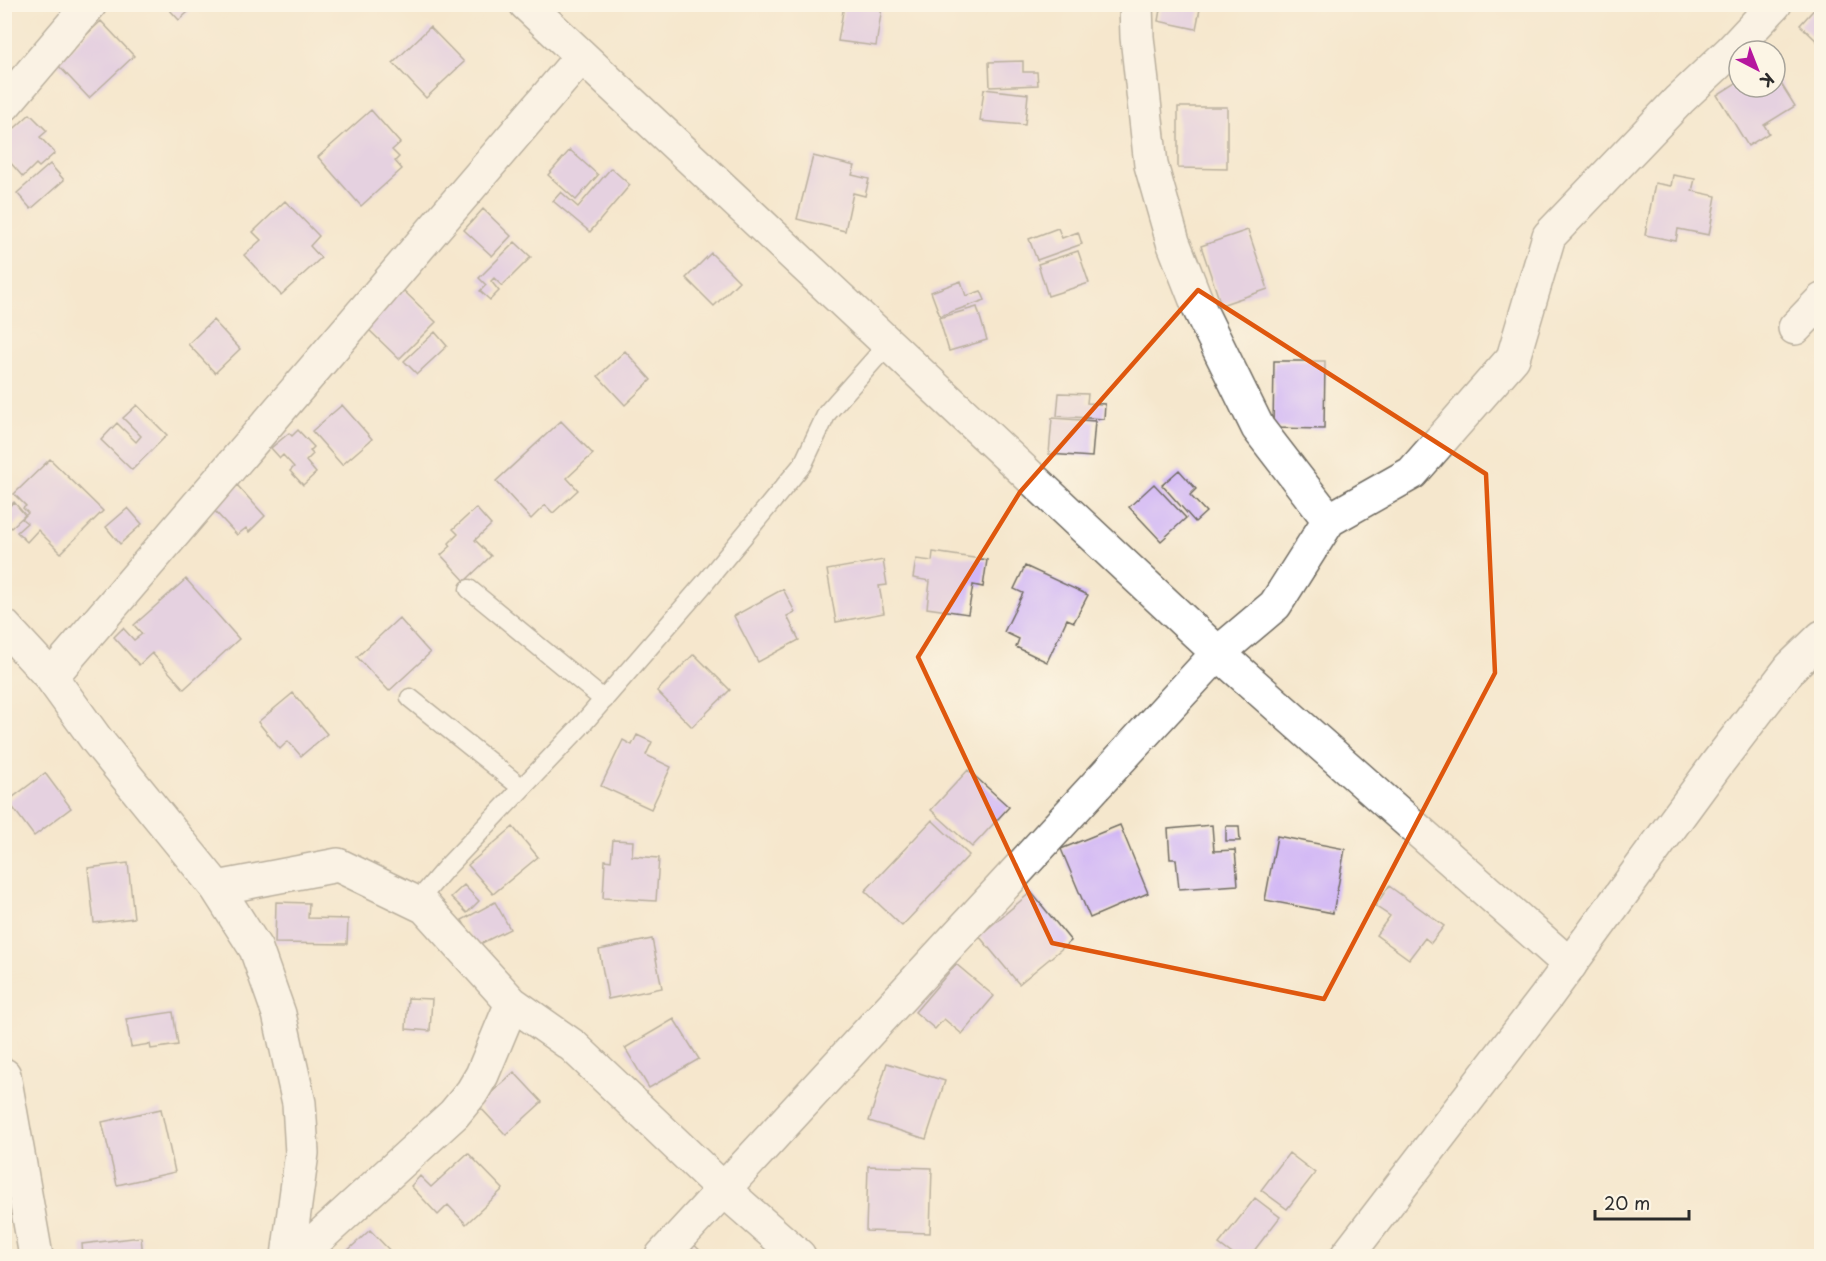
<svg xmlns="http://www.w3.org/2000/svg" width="1826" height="1261" viewBox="0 0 1826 1261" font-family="'Playpen Sans',sans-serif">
<rect width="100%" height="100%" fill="#fcf5e5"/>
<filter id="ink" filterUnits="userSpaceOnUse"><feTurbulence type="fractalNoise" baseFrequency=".0167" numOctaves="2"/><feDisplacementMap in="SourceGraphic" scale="12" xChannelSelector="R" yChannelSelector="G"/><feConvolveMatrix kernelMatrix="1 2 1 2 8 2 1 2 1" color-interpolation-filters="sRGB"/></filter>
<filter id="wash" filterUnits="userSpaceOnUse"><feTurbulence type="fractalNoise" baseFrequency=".008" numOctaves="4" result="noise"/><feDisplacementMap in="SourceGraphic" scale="24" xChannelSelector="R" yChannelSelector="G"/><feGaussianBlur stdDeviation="1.35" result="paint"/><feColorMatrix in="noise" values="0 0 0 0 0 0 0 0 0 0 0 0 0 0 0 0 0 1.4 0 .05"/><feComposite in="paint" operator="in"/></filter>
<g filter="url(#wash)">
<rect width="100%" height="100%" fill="#f5e7cd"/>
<g id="blocks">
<path fill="#d0b5f6" d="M892 4V8L882 7 876 46 838 41 844 5Z
M1161 4H1201L1196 29 1158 21Z
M1819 4H1822V46L1800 25Z
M174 5H196L179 20 169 9Z
M101 21 134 56 89 98 56 63Z
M430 27 464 62 426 98 393 63Z
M1023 61V72H1037L1038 85 990 87 989 62Z
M1775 74 1795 106 1764 125 1769 133 1748 146 1717 95 1739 81V87H1775Z
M984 89 1028 94 1025 125 980 121Z
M1178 107H1227V169L1178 168Z
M371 110 400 143 392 150 399 157 395 161 402 169 361 206 318 157Z
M30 114 47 131 40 137 55 153 39 167 36 164 23 177 9 161 4 166V138Z
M570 150 598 175 576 200 548 175Z
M813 156 855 166 852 175 869 179 865 196 853 193 845 231 797 219Z
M50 164 64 180 31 209 17 193Z
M611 168 630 185 590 232 553 201 561 192 578 207Z
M1673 175 1695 179 1692 191 1716 196 1709 235 1678 229 1676 241 1645 235 1655 183 1671 186Z
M285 201 319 236 310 246 321 258 281 295 244 255 261 240 253 232Z
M483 209 511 236 492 256 464 230Z
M1058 228 1062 238 1078 232 1082 244 1037 260 1029 239Z
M1248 230 1268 289 1221 305 1201 246Z
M515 242 531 257 502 286 494 278 491 281 499 291 490 300 480 291 486 285 479 278Z
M1078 251 1089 283 1048 296 1038 264Z
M711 253 739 281 714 306 686 278Z
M961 281 966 296 981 291 985 300 940 316 931 292Z
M402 289 436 322 399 359 366 327Z
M977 307 987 340 949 351 939 318Z
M213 320 240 349 215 373 188 344Z
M435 332 447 346 417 374 404 361Z
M625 351 651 380 625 405 598 376Z
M1274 361H1325L1324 429 1273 428Z
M1059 393 1088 394 1087 403 1105 404 1104 419 1057 416Z
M137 405 167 435 132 470 101 440 117 423 136 442 141 436 123 418Z
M342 405 372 439 342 465 312 431Z
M1052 418 1095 421 1092 457 1049 454Z
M561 421 593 454 567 478 578 490 553 513 545 505 531 519 496 481Z
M298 430 314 447 310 451 313 454 306 461 316 473 303 485 290 471 294 467 283 455 280 458 271 448 289 433 292 436Z
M50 459 103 511 61 553 38 530 27 542 17 532 27 523 22 519 28 513 23 508 26 506 14 494Z
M1179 470 1196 489 1190 495 1206 512 1195 522 1162 485Z
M1154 484 1186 518 1161 541 1129 507Z
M237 485 265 516 249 532 246 528 237 535 212 508Z
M14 502 25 515 11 528 4 521V511Z
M128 508 142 524 120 544 106 527Z
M476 508 491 525 475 540 491 556 465 581 441 555 451 546 449 543 458 534 453 529Z
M933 552 987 560 983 587 973 585 968 614 927 608 930 581 913 578 916 559 932 561Z
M883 560 887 585 879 586 884 613 836 622 827 570Z
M1025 566 1088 595 1074 622 1067 619 1047 662 1016 647 1019 639 1004 632 1023 593 1014 589Z
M186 579 239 639 184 689 152 653 139 665 114 637 123 628 134 640 142 634 134 625Z
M783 589 795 612 787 616 799 640 758 662 734 616Z
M399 618 430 653 389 691 357 657Z
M694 654 730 690 692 727 657 691Z
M293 693 327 734 301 756 288 741 280 749 258 722Z
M637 735 652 742 646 755 671 767 651 809 601 786 623 740 632 745Z
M968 770 1009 807 972 847 931 810Z
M45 773 71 808 34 836 8 801Z
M932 820 969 855 902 926 865 891Z
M1120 825 1148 893 1090 918 1061 849Z
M1212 825 1214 851 1235 850 1238 885 1179 889 1176 859H1170L1168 829Z
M1226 826H1239L1240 841H1226Z
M513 827 538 857 493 894 468 865Z
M1277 836 1345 849 1333 913 1265 900Z
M613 840 633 841 632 856 659 858 656 901 603 898 605 860 611 861Z
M128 863 134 918 94 923 88 868Z
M464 885 479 901 467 913 451 897Z
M1389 886 1444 926 1431 943 1425 938 1409 959 1376 935 1390 916 1375 906Z
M1031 892 1071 941 1019 984 979 936Z
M276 902 309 903 308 918 348 919 347 944 275 943Z
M495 902 510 929 476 946 462 920Z
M652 939 662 988 608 999 599 950Z
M956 964 994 996 962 1034 944 1019 935 1029 915 1012Z
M408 998 432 999 430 1031 406 1029Z
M173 1012 178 1045 151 1049 150 1044 131 1047 126 1019Z
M674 1019 699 1059 649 1088 625 1048Z
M887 1063 945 1081 926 1139 869 1121Z
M514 1072 542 1102 506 1135 478 1105Z
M161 1109 175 1172 117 1185 102 1122Z
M468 1153 503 1189 466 1224 448 1205 438 1215 411 1186 420 1176 431 1187Z
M1289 1153 1315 1173 1287 1209 1261 1190Z
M868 1166 932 1168 930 1233 866 1231Z
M1255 1198 1280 1217 1250 1256H1235L1219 1244Z
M370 1230 395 1256H348L345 1253Z
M141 1237 143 1256H83L82 1244Z
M688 1239 706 1256H670Z"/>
</g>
</g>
<g filter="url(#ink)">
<use href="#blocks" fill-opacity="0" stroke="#726d64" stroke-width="1.5"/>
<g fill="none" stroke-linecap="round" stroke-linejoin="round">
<defs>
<path id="lane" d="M469 589 604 700
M410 698 522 788
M417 902 445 869 579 728 703 585 803 464 827 413 888 344"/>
<path id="street" d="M526 4 1218 653 1570 965
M1136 4 1137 37 1151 165 1173 242 1199 308 1258 428 1329 520
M4 105 90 4
M1795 328 1822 300
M4 626 51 677 96 739 217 888 256 949 279 1014 299 1103 302 1153 288 1256
M51 677 581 57
M217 888 338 865 425 907 512 1003 573 1046 724 1190 799 1256
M4 1075 36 1256
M292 1256 304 1251 454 1114 472 1092 482 1075 512 1003
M662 1256 1218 653 1275 605 1329 520 1412 473 1513 358 1549 236 1679 100 1731 51 1775 4"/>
<path id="secondary" d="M1347 1256 1546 997 1716 765 1791 667 1822 637"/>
</defs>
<use href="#lane" stroke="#726d64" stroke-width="21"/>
<use href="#street" stroke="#726d64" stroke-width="36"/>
<use href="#secondary" stroke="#726d64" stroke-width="36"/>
<use href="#lane" stroke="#fff" stroke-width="18"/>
<use href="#street" stroke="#fff" stroke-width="33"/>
<use href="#secondary" stroke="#fff" stroke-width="33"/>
</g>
</g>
<path d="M0 0H1826V1261H0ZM1198 290 1486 474 1495 673 1324 999 1052 943 918 657 1020 492Z" fill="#f5e7cd" fill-opacity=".55" fill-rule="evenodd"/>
<path fill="none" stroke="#df570e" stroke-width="4.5" stroke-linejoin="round" d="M1198 290 1486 474 1495 673 1324 999 1052 943 918 657 1020 492Z"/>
<rect width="1826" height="1261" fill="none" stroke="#fcf5e5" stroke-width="24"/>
<g transform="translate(1757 69) rotate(138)"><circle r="28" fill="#fcf5e5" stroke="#a8a49b" stroke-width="1.5"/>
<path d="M0-4.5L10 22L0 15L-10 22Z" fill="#b5179e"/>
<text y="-9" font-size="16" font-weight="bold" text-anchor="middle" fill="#2b2b2b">K</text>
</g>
<path d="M1595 1210v9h94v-9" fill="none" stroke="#2b2b2b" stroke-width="3"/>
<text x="1604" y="1210" font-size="18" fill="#2b2b2b" stroke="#fcf5e5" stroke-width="4.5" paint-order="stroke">20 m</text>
</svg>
